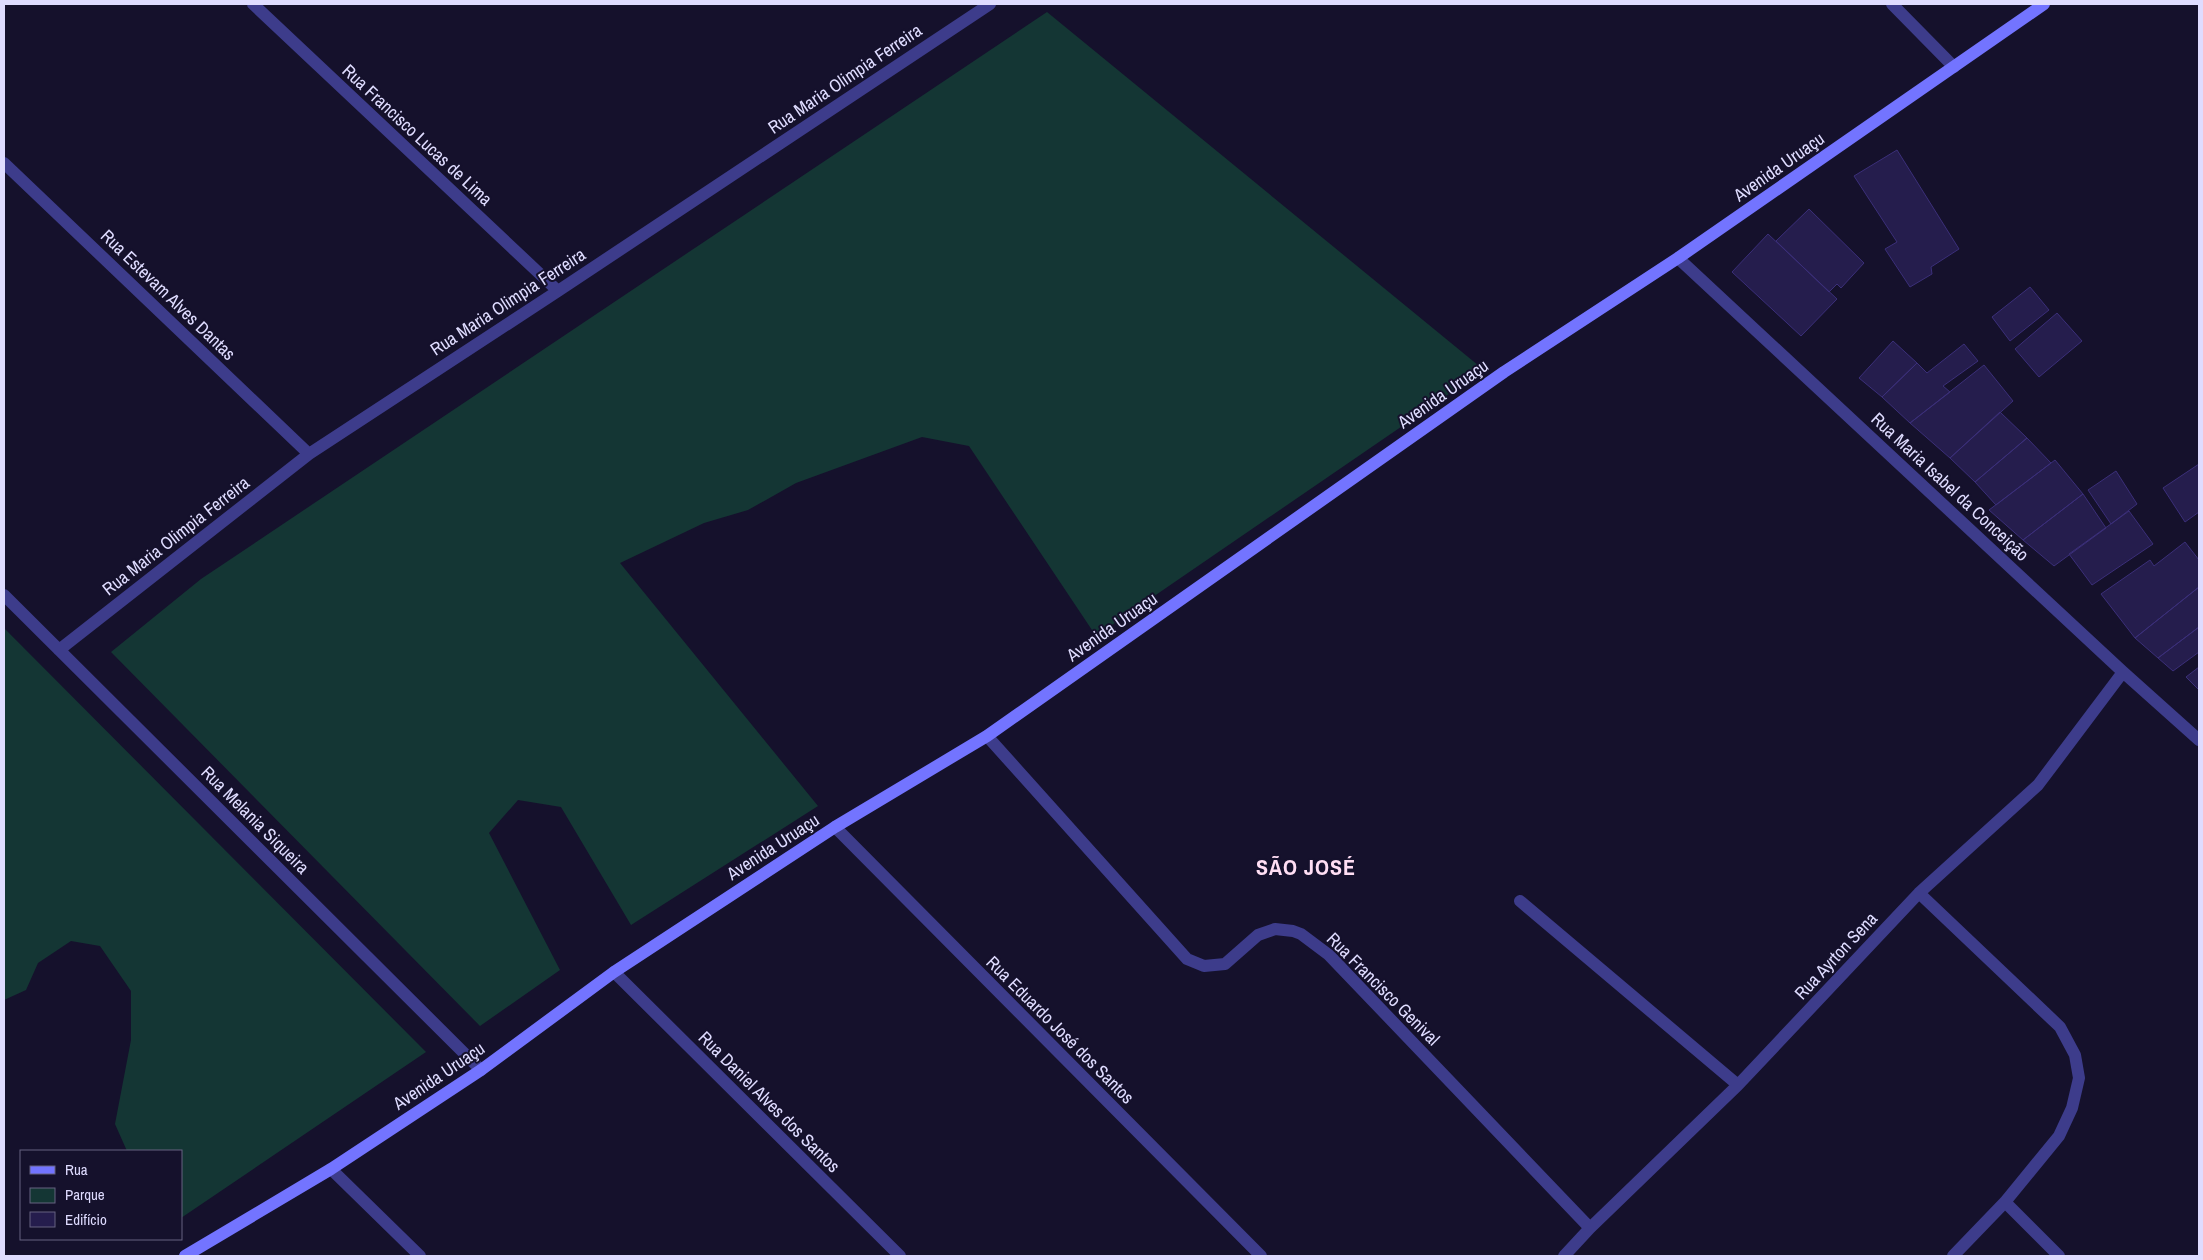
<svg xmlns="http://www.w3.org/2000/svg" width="2203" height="1260" viewBox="0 0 2203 1260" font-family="'Archivo Narrow',sans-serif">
<rect width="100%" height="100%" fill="#15112c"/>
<path fill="#143634" d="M1047 12 1484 370 1096 636 969 446 922 437 796 483 748 510 704 523 620 563 818 806 631 925 561 807 518 800 489 833 560 970 480 1026 111 652 201 579Z
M4 628 426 1052 181 1218V1151H127L115 1124 131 1040V991L100 946 71 941 38 963 26 990 4 1000Z"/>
<path fill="#251d4d" stroke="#3b2f79" d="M1897 150 1959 249 1931 267 1932 274 1910 287 1885 249 1897 242 1854 176Z
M1809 209 1864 263 1841 288 1837 284 1829 292 1776 241Z
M1768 234 1837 299 1801 336 1732 272Z
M2030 287 2049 310 2010 341 1992 317Z
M2057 313 2082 341 2039 377 2015 349Z
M1893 341 1917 363 1882 397 1859 378Z
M1964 344 1978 361 1943 386 1950 392 1910 423 1882 397 1917 363 1927 373Z
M1984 365 2013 401 1950 458 1910 423Z
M2000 412 2027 438 1975 482 1950 458Z
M2027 438 2051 463 1996 505 1975 482Z
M2055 460 2083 494 2023 540 1989 510Z
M2199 464V512L2185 522 2163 488Z
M2116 471 2137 504 2111 524 2088 490Z
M2083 494 2106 528 2054 566 2023 540Z
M2129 511 2153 544 2092 585 2069 554Z
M2185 542 2199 560V587L2135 638 2101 594 2150 560 2154 566Z
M2199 587V627L2158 658 2135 638Z
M2199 627V652L2173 671 2158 658Z
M2199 667V690L2186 677Z"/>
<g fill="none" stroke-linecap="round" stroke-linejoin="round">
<path stroke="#3d3c8b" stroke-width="12" d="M253 4 558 291
M1892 4 1954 67
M4 163 309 454
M1678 258 2123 672 2199 740
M4 595 481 1070
M59 650 309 454 558 291 990 4
M987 736 1187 959 1204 966 1225 964 1258 935 1275 929 1293 931 1301 934 1329 955 1590 1228
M835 827 1261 1256
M1919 893 2060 1027 2075 1055 2079 1078 2072 1108 2059 1136 2005 1202 1953 1256
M1520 901 1738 1085
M614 972 900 1256
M331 1169 420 1256
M2005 1202 2059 1256
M1564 1256 1590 1228 1738 1085 1919 893 2038 785 2123 672"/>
<path stroke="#7374ff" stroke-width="12" d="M185 1256 331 1169 481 1070 614 972 835 827 987 736 1504 372 1678 258 2044 4"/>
</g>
<g text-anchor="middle" stroke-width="4" stroke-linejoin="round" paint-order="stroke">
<g font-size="18" fill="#dfdcff" stroke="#15112c">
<text transform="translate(845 79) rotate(-34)" y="6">Rua Maria Olimpia Ferreira</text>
<text transform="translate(417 135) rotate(43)" y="6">Rua Francisco Lucas de Lima</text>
<text transform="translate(1779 167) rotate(-35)" y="6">Avenida Uruaçu</text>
<text transform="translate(168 295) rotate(44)" y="6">Rua Estevam Alves Dantas</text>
<text transform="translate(508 302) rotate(-33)" y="6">Rua Maria Olimpia Ferreira</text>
<text transform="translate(1443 394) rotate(-35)" y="6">Avenida Uruaçu</text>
<text transform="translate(1950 487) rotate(43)" y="6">Rua Maria Isabel da Conceição</text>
<text transform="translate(176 536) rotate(-38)" y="6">Rua Maria Olimpia Ferreira</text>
<text transform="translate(1112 627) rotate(-35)" y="6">Avenida Uruaçu</text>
<text transform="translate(255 820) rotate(45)" y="6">Rua Melania Siqueira</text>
<text transform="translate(773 847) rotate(-33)" y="6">Avenida Uruaçu</text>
<text transform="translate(1836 956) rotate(-47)" y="6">Rua Ayrton Sena</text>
<text transform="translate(1383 989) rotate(45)" y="6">Rua Francisco Genival</text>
<text transform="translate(1060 1030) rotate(45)" y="6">Rua Eduardo José dos Santos</text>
<text transform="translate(439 1076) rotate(-34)" y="6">Avenida Uruaçu</text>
<text transform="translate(769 1102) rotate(45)" y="6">Rua Daniel Alves dos Santos</text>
</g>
<g font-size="22" font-weight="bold" letter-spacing="1" fill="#ffdef4" stroke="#15112c">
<text x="1306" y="875">SÃO JOSÉ</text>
</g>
</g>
<rect width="2203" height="1260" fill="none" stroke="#dfdcff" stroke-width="10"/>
<rect x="20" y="1150" width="162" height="90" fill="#15112c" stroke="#666280"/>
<rect x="30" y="1166" width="25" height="8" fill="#7374ff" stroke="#666280"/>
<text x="65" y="1175" font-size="15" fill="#dfdcff">Rua</text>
<rect x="30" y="1188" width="25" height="15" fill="#143634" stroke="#666280"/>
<text x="65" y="1200" font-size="15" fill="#dfdcff">Parque</text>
<rect x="30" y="1212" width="25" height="15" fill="#251d4d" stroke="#666280"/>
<text x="65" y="1225" font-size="15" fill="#dfdcff">Edifício</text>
</svg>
